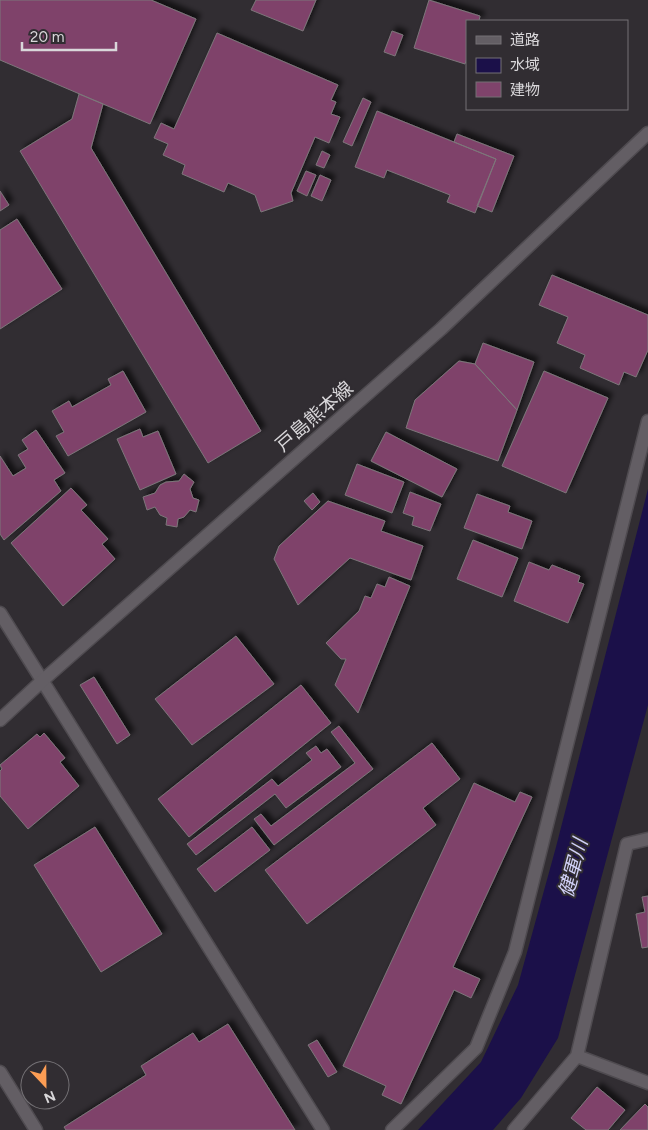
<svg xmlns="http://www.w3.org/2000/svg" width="648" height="1130" viewBox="0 0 648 1130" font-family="Figtree,'Noto Sans JP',sans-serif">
<defs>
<filter id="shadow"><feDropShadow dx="4.5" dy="-4.5" stdDeviation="2.5" flood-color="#0009"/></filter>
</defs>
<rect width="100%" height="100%" fill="#312d32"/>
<path fill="#1b1049" d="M648 489V705L558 1038 521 1098 493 1130H418L481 1062 518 985 556 847Z"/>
<path fill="#7f436b" stroke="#7d767a" filter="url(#shadow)" d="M0 0H151L196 19 150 124 0 60Z
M256 0H316L303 31 251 10Z
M429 0 480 16 479 21H467V58L465 64 414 48Z
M392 31 403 35 395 56 384 52Z
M217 33 338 85 331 100 336 102 331 114 340 117 329 143 315 137 291 193 293 201 261 212 255 195 228 183 224 192 182 174 185 165 163 155 168 144 154 138 161 123 174 129Z
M79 94 103 104 91 148 261 431 208 463 20 151 72 119Z
M363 98 371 102 352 146 343 142Z
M377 111 496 159 475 213 447 202 450 195 387 170 384 178 355 167Z
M457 134 514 156 492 212 477 206 496 159 454 142Z
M322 151 330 155 324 168 316 165Z
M306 171 316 175 307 196 297 191Z
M320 175 331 180 322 201 311 196Z
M0 191 9 205 0 211Z
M17 219 62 289 0 329V230Z
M552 275 648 315V350L636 377 624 372 619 385 580 368 585 355 557 343 568 317 539 305Z
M483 343 534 362 517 410 475 364Z
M459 361 475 364 517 410 498 461 406 428 415 400Z
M123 371 146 412 68 456 56 436 64 432 52 411 69 401 72 407 111 385 108 379Z
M544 371 608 398 566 493 502 466Z
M140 429 143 437 158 431 176 474 140 490 117 439Z
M36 430 65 473 54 480 61 491 4 540 0 534V456L13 476 26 468 18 455 28 449 22 440Z
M386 432 457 469 442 497 371 461Z
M357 464 404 482 392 513 345 495Z
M184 474 194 482 190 489 193 498 199 500 196 512 190 510 184 517 178 519 177 527 166 525 167 518 160 515 155 507 147 510 143 497 155 493 160 485 166 482 179 481Z
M71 488 87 505 81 510 108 539 102 544 115 559 63 606 11 543Z
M410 492 441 504 430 531 412 525 414 517 403 513Z
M313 493 320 502 312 510 304 501Z
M477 494 510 506 508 512 532 521 522 549 464 528Z
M328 501 385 521 381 531 423 546 411 580 350 558 298 605 274 559 279 546Z
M473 540 518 558 502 597 457 579Z
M529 562 549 570 552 565 580 576 578 582 584 584 568 623 514 601Z
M389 577 410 586 358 713 335 685 346 659H341L326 643 359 611 365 596 371 598 377 584 385 587Z
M236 636 274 684 192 745 155 699Z
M94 677 130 735 117 744 80 685Z
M301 685 331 723 189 837 158 799Z
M339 726 373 769 274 845 254 819 261 814 271 826 355 763 331 732Z
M44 733 65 758 60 762 79 786 28 829 0 796V771L2 769 0 765 37 734 40 737Z
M432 743 460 779 423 808 436 825 307 924 265 870Z
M316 746 321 753 327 749 341 767 286 808 275 794 196 855 187 844 272 779 278 786 312 760 306 753Z
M474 783 515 802 520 792 532 797 453 967 480 979 471 998 454 990 401 1104 382 1095 386 1086 343 1066Z
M95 827 162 934 101 972 34 865Z
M252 827 270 850 215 892 197 869Z
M648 896V947L642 948 636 914 645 912 642 897Z
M228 1024 295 1130H66L64 1127 146 1075 141 1066 193 1033 199 1042Z
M317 1040 337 1072 328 1077 308 1045Z
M597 1087 625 1110 608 1130H586L571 1118Z
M645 1104 648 1107V1130H620Z"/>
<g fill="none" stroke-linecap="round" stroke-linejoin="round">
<defs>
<path id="minor" d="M577 1056 648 1083
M0 1072 36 1130
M392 1130 476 1048 515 952 648 421
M514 1130 577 1056 627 844 648 839"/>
<path id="tertiary" d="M0 613 323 1130"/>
<path id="secondary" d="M0 720 42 681 441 329 648 133"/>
</defs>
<use href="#minor" stroke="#4f4b50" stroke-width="15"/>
<use href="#tertiary" stroke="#4f4b50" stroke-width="15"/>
<use href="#secondary" stroke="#4f4b50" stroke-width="15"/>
<use href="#minor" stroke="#635e64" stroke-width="12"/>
<use href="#tertiary" stroke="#635e64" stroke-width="12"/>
<use href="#secondary" stroke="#635e64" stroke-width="12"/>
</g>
<g text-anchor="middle" stroke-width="4" stroke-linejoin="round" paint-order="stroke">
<g font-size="19" fill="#d9d7da" stroke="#312d32">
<text transform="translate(314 416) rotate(-41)" y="7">戸島熊本線</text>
</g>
<g font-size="20" font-style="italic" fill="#d0d0f6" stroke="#312d32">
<text transform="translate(573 868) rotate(-75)" y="7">健軍川</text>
</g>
</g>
<rect x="466" y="20" width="162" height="90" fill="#312d32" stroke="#747175"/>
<rect x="476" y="36" width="25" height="8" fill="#635e64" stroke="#747175"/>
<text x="510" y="45" font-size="15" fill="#d9d7da">道路</text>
<rect x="476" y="58" width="25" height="15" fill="#1b1049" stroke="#747175"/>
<text x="510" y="70" font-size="15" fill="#d9d7da">水域</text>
<rect x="476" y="82" width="25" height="15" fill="#7f436b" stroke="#747175"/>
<text x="510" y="95" font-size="15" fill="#d9d7da">建物</text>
<g transform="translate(45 1085) rotate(158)"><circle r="24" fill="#312d32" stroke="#747175"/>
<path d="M0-4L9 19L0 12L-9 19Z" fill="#fc9d54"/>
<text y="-8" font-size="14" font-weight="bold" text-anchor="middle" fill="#d9d7da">N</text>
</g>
<path d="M22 42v8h94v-8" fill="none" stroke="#d9d7da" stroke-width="2.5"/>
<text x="30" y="42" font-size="15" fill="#d9d7da" stroke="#312d32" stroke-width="4" paint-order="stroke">20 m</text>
</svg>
